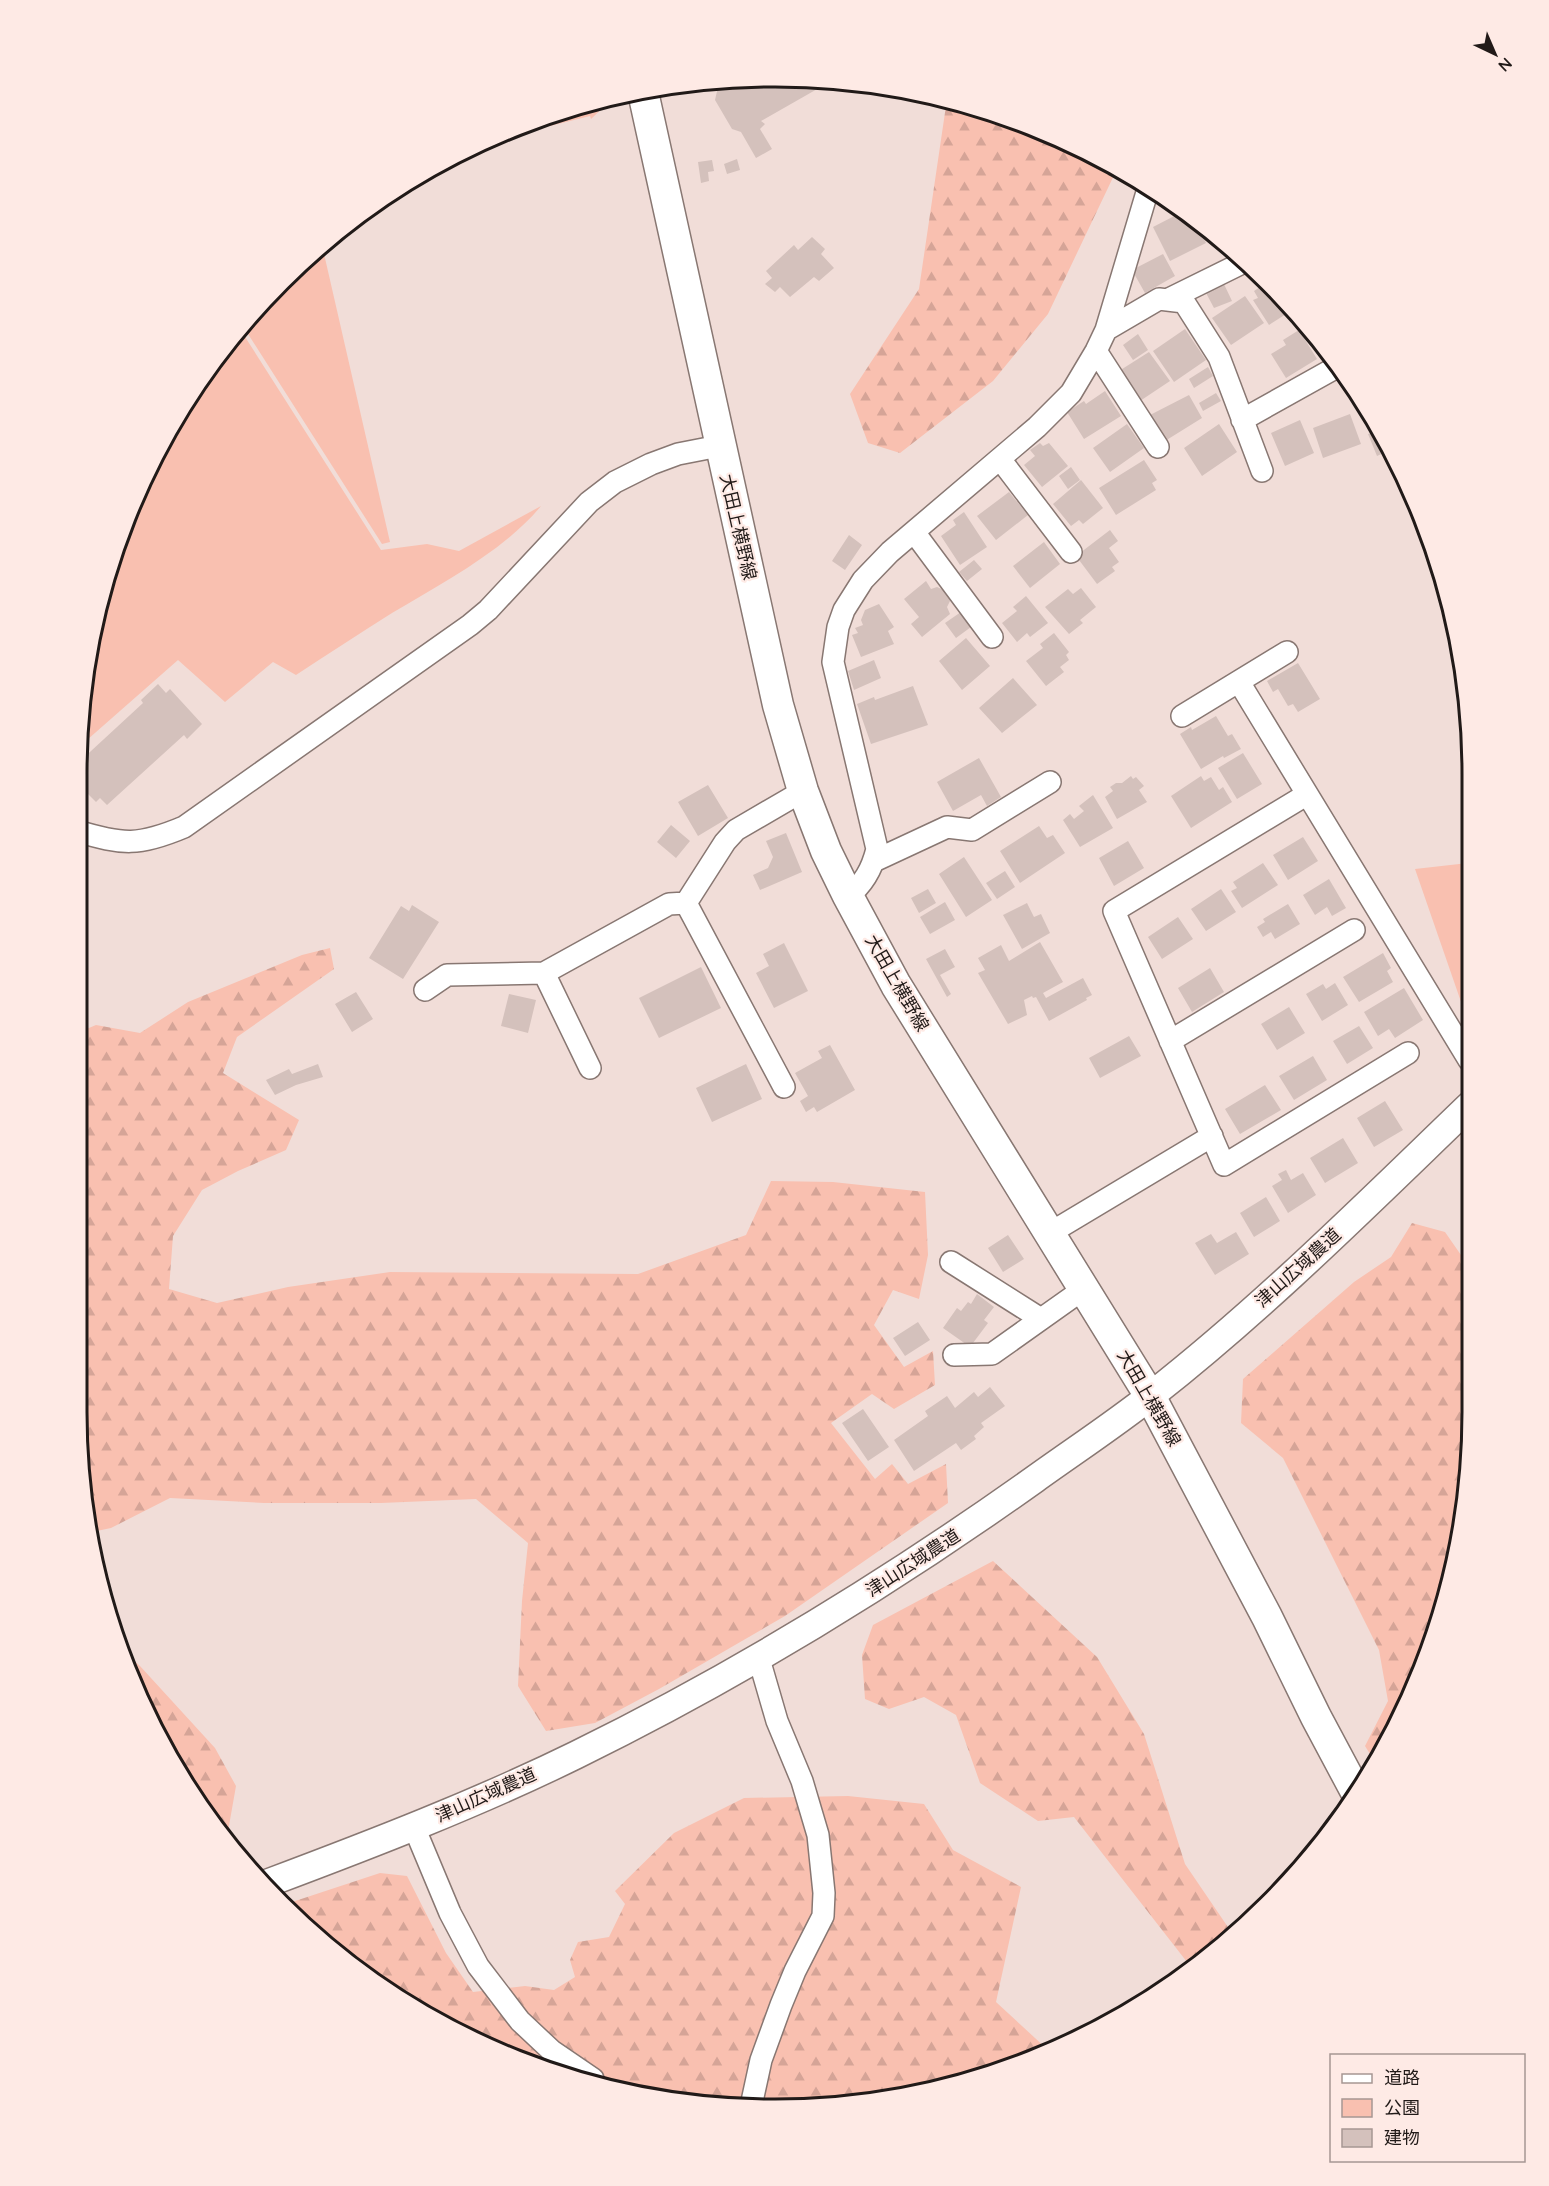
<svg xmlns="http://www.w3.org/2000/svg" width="1549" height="2186" viewBox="0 0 1549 2186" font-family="Quicksand,'Noto Sans JP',sans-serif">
<defs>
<pattern id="forest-firs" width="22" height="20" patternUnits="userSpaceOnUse" patternTransform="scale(1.5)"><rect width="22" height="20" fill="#f9c0b0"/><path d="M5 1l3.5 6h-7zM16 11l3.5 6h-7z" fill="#d5a497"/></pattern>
</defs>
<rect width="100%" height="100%" fill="#f1ddd8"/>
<path fill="#f9c0b0" d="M612 99 591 119 590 116 550 126 547 119 528 124 550 114Z
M322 245 390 542 382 544 243 326 314 250Z
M240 329 381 550 427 544 459 551 541 506C505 550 441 584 392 613 360 633 328 654 296 675L273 662 225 702 178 660 79 747 90 638 130 508 170 425 221 349Z
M1468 863V1022L1415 869Z"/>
<path fill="url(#forest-firs)" d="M947 99 1083 148 1117 169 1048 314 993 381 900 453 868 443 850 394 919 289Z
M330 948 334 969 237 1037 223 1073 299 1120 286 1150 238 1171 202 1190 173 1236 169 1289 217 1303 288 1287 390 1272 638 1274 746 1235 771 1181 833 1182 925 1192 928 1255 919 1299 893 1290 874 1325 904 1367 933 1351 935 1385 894 1409 872 1394 831 1423 875 1479 892 1464 908 1484 946 1464 948 1503 785 1616 659 1689 595 1723 546 1731 518 1686 522 1601 528 1543 476 1499 381 1503H264L170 1498 111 1528 92 1532 77 1411V1033L96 1025 140 1033 188 1002 302 955Z
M1412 1223 1445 1232 1470 1268 1471 1457 1449 1592 1401 1720 1375 1762 1365 1746 1388 1701 1379 1650 1283 1458 1241 1423 1243 1379 1354 1282 1391 1257Z
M993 1561 1097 1657 1144 1734 1185 1864 1234 1936 1181 1972 1187 1962 1074 1817 1038 1821 980 1783 956 1715 924 1697 889 1709 865 1699 862 1655 873 1625Z
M119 1647 140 1666 215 1748 236 1786 227 1837 194 1799 130 1679Z
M848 1796 924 1804 953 1850 1021 1887 996 2002 1048 2050 910 2096 820 2108 684 2104 507 2056 425 2016 315 1937 286 1904 380 1873 407 1876 446 1953 473 1992 525 1986 554 1990 575 1977 570 1960 578 1942 609 1937 625 1904 615 1891 674 1833 744 1798Z"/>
<path fill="#d4c1bc" d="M820 78 833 80 761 121 765 124 760 129 772 149 756 158 741 132 732 129 715 100 718 87 729 81Z
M737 159 740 170 727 174 724 164Z
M712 160 714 171 708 172 709 181 701 183 698 162Z
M1184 211 1193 217 1206 243 1170 261 1153 227Z
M1205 227V226L1223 243 1214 246Z
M812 237 825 249 821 254 834 268 819 281 814 277 790 297 780 287 775 292 765 284 772 278 766 271 794 245 798 250Z
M1163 254 1175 276 1145 293 1132 270Z
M1223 282 1232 301 1214 308 1205 291Z
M1266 283 1294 309 1269 325 1253 300 1258 298 1254 291Z
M1245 296 1264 323 1231 345 1212 318Z
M1185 329 1206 360 1174 382 1153 351Z
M1299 330 1317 359 1286 378 1271 354 1286 345 1283 340Z
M1138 334 1148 350 1133 360 1123 345Z
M1149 352 1170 381 1140 401 1119 371Z
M1208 367 1213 376 1194 388 1189 379Z
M1105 391 1121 416 1084 439 1067 412 1084 401 1086 404Z
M1216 393 1221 401 1203 411 1199 403Z
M1189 395 1202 418 1165 441 1150 415Z
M1350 414 1361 444 1323 458 1313 428Z
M1300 420 1314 453 1285 466 1271 433Z
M1127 424 1144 448 1110 472 1093 448Z
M1219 424 1237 452 1202 476 1184 448Z
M1377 431 1390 450 1377 456 1368 434Z
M1040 443 1043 446 1049 443 1068 466 1042 487 1024 465 1035 456 1030 450Z
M1144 460 1157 480 1152 483 1156 490 1116 515 1099 488Z
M1071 467 1080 480 1068 489 1059 476Z
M1081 480 1103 508 1083 524 1079 520 1071 526 1053 504Z
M1009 492 1028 515 996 540 977 516Z
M964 512 987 547 960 565 941 536 956 525 953 520Z
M1110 530 1118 541 1109 548 1119 562 1112 567 1115 571 1097 584 1076 556Z
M849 535 862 545 845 570 832 561Z
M1044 542 1060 564 1030 588 1013 566Z
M974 560 982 569 967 581 959 572Z
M926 581 931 589 937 587 946 591 950 601 947 607 950 614 922 637 911 624 919 617 904 599Z
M1081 588 1096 607 1080 620 1083 623 1069 634 1045 607 1068 589 1073 594Z
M1026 596 1048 623 1030 637 1027 633 1017 642 1002 623 1017 611 1013 607Z
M879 604 894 627 888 631 894 644 861 657 852 635 858 633 855 628 863 625 861 620 865 610Z
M961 612 971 627 956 638 945 623Z
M1054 633 1069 652 1066 655 1069 660 1060 667 1064 672 1046 686 1026 661 1043 648 1040 644Z
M966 638 990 666 962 690 939 661Z
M874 660 881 678 854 690 848 671Z
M1298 663 1320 699 1298 712 1293 704 1288 706 1278 689 1273 692 1267 681Z
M1013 678 1037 705 1002 733 979 708Z
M158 684 166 693 170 689 202 724 187 739 184 735 107 805 100 798 96 802 77 783 78 763 143 703 141 700Z
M913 686 928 725 871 744 857 704 874 697 875 700Z
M1216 716 1228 736 1232 734 1241 749 1224 758 1223 756 1201 769 1180 734 1191 727 1192 730Z
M1243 753 1262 784 1237 799 1218 768Z
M979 758 1001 797 987 806 981 795 953 811 937 782Z
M1131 776 1133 779 1136 777 1144 786 1139 790 1147 802 1117 819 1105 797 1113 791 1110 787 1116 783H1122Z
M1201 776 1204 781 1211 777 1219 790 1223 787 1232 802 1191 828 1171 796Z
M708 785 728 818 698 836 678 802Z
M1093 795 1113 828 1080 847 1063 820 1070 814 1074 819 1084 811 1079 806Z
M671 825 690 841 676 858 657 842Z
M1039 826 1047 838 1053 835 1065 853 1020 883 1000 851Z
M786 833 802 872 760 890 753 875 768 868 773 857 766 841Z
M1303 837 1318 861 1288 880 1273 855Z
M1128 841 1144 868 1114 886 1099 858Z
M964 857 992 900 966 917 939 874Z
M1263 863 1278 885 1242 908 1231 891 1237 888 1233 882Z
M1005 871 1015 887 997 899 986 883Z
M1329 879 1346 908 1332 916 1327 907 1315 915 1303 895Z
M928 889 936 903 919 913 911 898Z
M1221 889 1236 912 1206 931 1191 909Z
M945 902 955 920 930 934 920 917Z
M1027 903 1034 917 1041 914 1050 933 1022 949 1003 915Z
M1288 904 1300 924 1275 939 1271 932 1263 937 1257 927 1265 922 1263 919Z
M412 905 439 922 403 979 369 958 401 906 409 911Z
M1178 917 1193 939 1162 959 1148 937Z
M1040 942 1063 982 1043 993 1046 998 1083 978 1092 995 1086 998 1087 1000 1049 1021 1036 997 1033 998 1032 996 1024 1000 1027 1015 1008 1024 978 973 985 970 978 958 1001 945 1009 961Z
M784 943 808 991 774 1008 756 973 769 966 763 954Z
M945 949 955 967 940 975 951 994 947 997 926 959Z
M1383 953 1391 968 1387 971 1393 982 1359 1002 1343 977Z
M701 967 721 1008 659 1038 639 998Z
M1210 968 1224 992 1192 1012 1178 988Z
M1335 983 1348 1005 1322 1021 1306 994 1323 984 1326 989Z
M1404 988 1423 1020 1395 1038 1389 1029 1378 1036 1364 1012Z
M356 992 373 1019 352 1032 335 1004Z
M509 994 536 1000 528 1033 501 1026Z
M1289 1007 1305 1033 1277 1050 1261 1024Z
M1359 1026 1373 1048 1347 1064 1333 1041Z
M1129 1036 1141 1056 1100 1078 1089 1058Z
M830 1045 855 1090 817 1112 814 1107 806 1112 800 1101 808 1096 795 1073 822 1058 818 1051Z
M1313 1056 1327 1080 1294 1100 1279 1076Z
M318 1064 323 1077 296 1085 275 1095 266 1080 289 1069 292 1074Z
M746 1064 762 1099 712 1122 696 1088Z
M1265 1085 1281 1110 1240 1134 1225 1109Z
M1385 1101 1403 1130 1374 1147 1357 1118Z
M1343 1138 1358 1163 1325 1183 1310 1158Z
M1286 1170 1291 1180 1303 1173 1316 1195 1288 1213 1272 1186 1282 1180 1278 1174Z
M1266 1197 1280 1221 1254 1237 1240 1213Z
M1236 1232 1249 1254 1215 1275 1195 1243 1211 1234 1217 1243Z
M1008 1235 1024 1259 1003 1272 988 1248Z
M977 1294 994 1307 984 1320 988 1323 970 1347 943 1328 957 1308 961 1311 968 1302 971 1304Z
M918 1322 930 1340 905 1356 893 1338Z
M990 1387 1005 1406 981 1423 984 1427 974 1436 976 1439 961 1450 956 1443 914 1471 894 1440 928 1416 925 1411 947 1396 955 1408 974 1392 978 1397Z
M863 1409 889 1447 868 1461 842 1423Z
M1292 1874V1875L1272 1896 1268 1889Z"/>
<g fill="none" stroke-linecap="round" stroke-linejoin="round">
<defs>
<path id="minor" d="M1167 300 1244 262
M1106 330 1159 299 1184 302 1219 357 1262 471
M1096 351 1158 447
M1242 420 1335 368
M1000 459 1071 552
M914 532 992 637
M1239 682 1469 1060
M1182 716 1287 652
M1306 795 1114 911 1224 1165 1408 1053
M77 831C123 845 139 846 184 827L470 625 488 610 589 502 615 482 651 464 678 454 719 446
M874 861 947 827 972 830 1050 782
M848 896C864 884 872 869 877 849L833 662 838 627 844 610 863 580 890 552 1037 427 1071 393 1096 351 1106 330 1148 189
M686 903 784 1087
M686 903 725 842 736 830 803 791
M544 973 590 1068
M425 990 447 975 544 973 669 904 686 903
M1170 1041 1354 930
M1050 1233 1212 1136
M951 1262 1041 1319
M954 1355 992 1354 1085 1288
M414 1827 450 1913 478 1966 520 2021 552 2051 593 2079
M751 2106 761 2060 781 2005 795 1971 823 1916 824 1893 818 1835 802 1781 777 1721 759 1659"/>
<path id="tertiary" d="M268 1883C372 1844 476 1804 576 1755 737 1676 889 1583 1035 1479 1074 1451 1115 1424 1153 1394 1265 1306 1366 1205 1469 1106"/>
<path id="secondary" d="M643 92 778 705 803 791 826 851 848 896 896 985 1150 1396 1267 1617 1316 1717 1356 1792"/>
</defs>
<use href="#minor" stroke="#887772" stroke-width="24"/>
<use href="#tertiary" stroke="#887772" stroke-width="30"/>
<use href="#secondary" stroke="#887772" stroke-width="33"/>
<use href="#minor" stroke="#fff" stroke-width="21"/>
<use href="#tertiary" stroke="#fff" stroke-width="27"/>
<use href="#secondary" stroke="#fff" stroke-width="30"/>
</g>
<g text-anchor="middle" stroke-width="4.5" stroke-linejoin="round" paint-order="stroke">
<g font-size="18" fill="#211a18" stroke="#feeae5">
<text transform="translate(738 527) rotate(77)" y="6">大田上横野線</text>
<text transform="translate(897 983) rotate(60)" y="6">大田上横野線</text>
<text transform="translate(1298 1268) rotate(-42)" y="6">津山広域農道</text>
<text transform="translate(1149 1398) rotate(60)" y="6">大田上横野線</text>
<text transform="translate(913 1563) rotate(-33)" y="6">津山広域農道</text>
<text transform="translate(486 1795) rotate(-24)" y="6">津山広域農道</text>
</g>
</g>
<path d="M0 0H1549V2186H0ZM774 87H775A687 687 0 0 1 1462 774V1412A687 687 0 0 1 775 2099H774A687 687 0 0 1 87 1412V774A687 687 0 0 1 774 87Z" fill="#feeae5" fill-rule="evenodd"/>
<path fill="none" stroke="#211a18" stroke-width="3" d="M774 87H775A687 687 0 0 1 1462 774V1412A687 687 0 0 1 775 2099H774A687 687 0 0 1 87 1412V774A687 687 0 0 1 774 87Z"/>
<rect x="1330" y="2054" width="195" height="108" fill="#feeae5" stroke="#a69793" stroke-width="1.5"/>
<rect x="1342" y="2074" width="30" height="9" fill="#ffffff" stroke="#a69793" stroke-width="1.5"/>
<text x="1384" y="2084" font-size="18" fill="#211a18">道路</text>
<rect x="1342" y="2099" width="30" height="18" fill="#f9c0b0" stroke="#a69793" stroke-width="1.5"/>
<text x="1384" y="2114" font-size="18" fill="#211a18">公園</text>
<rect x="1342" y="2129" width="30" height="18" fill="#d4c1bc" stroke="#a69793" stroke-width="1.5"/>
<text x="1384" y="2144" font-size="18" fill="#211a18">建物</text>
<g transform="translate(1495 54) rotate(136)" stroke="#feeae5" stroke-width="4.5" paint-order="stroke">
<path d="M0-4.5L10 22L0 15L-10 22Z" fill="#211a18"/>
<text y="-9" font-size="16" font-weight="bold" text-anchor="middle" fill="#211a18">N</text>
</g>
</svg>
